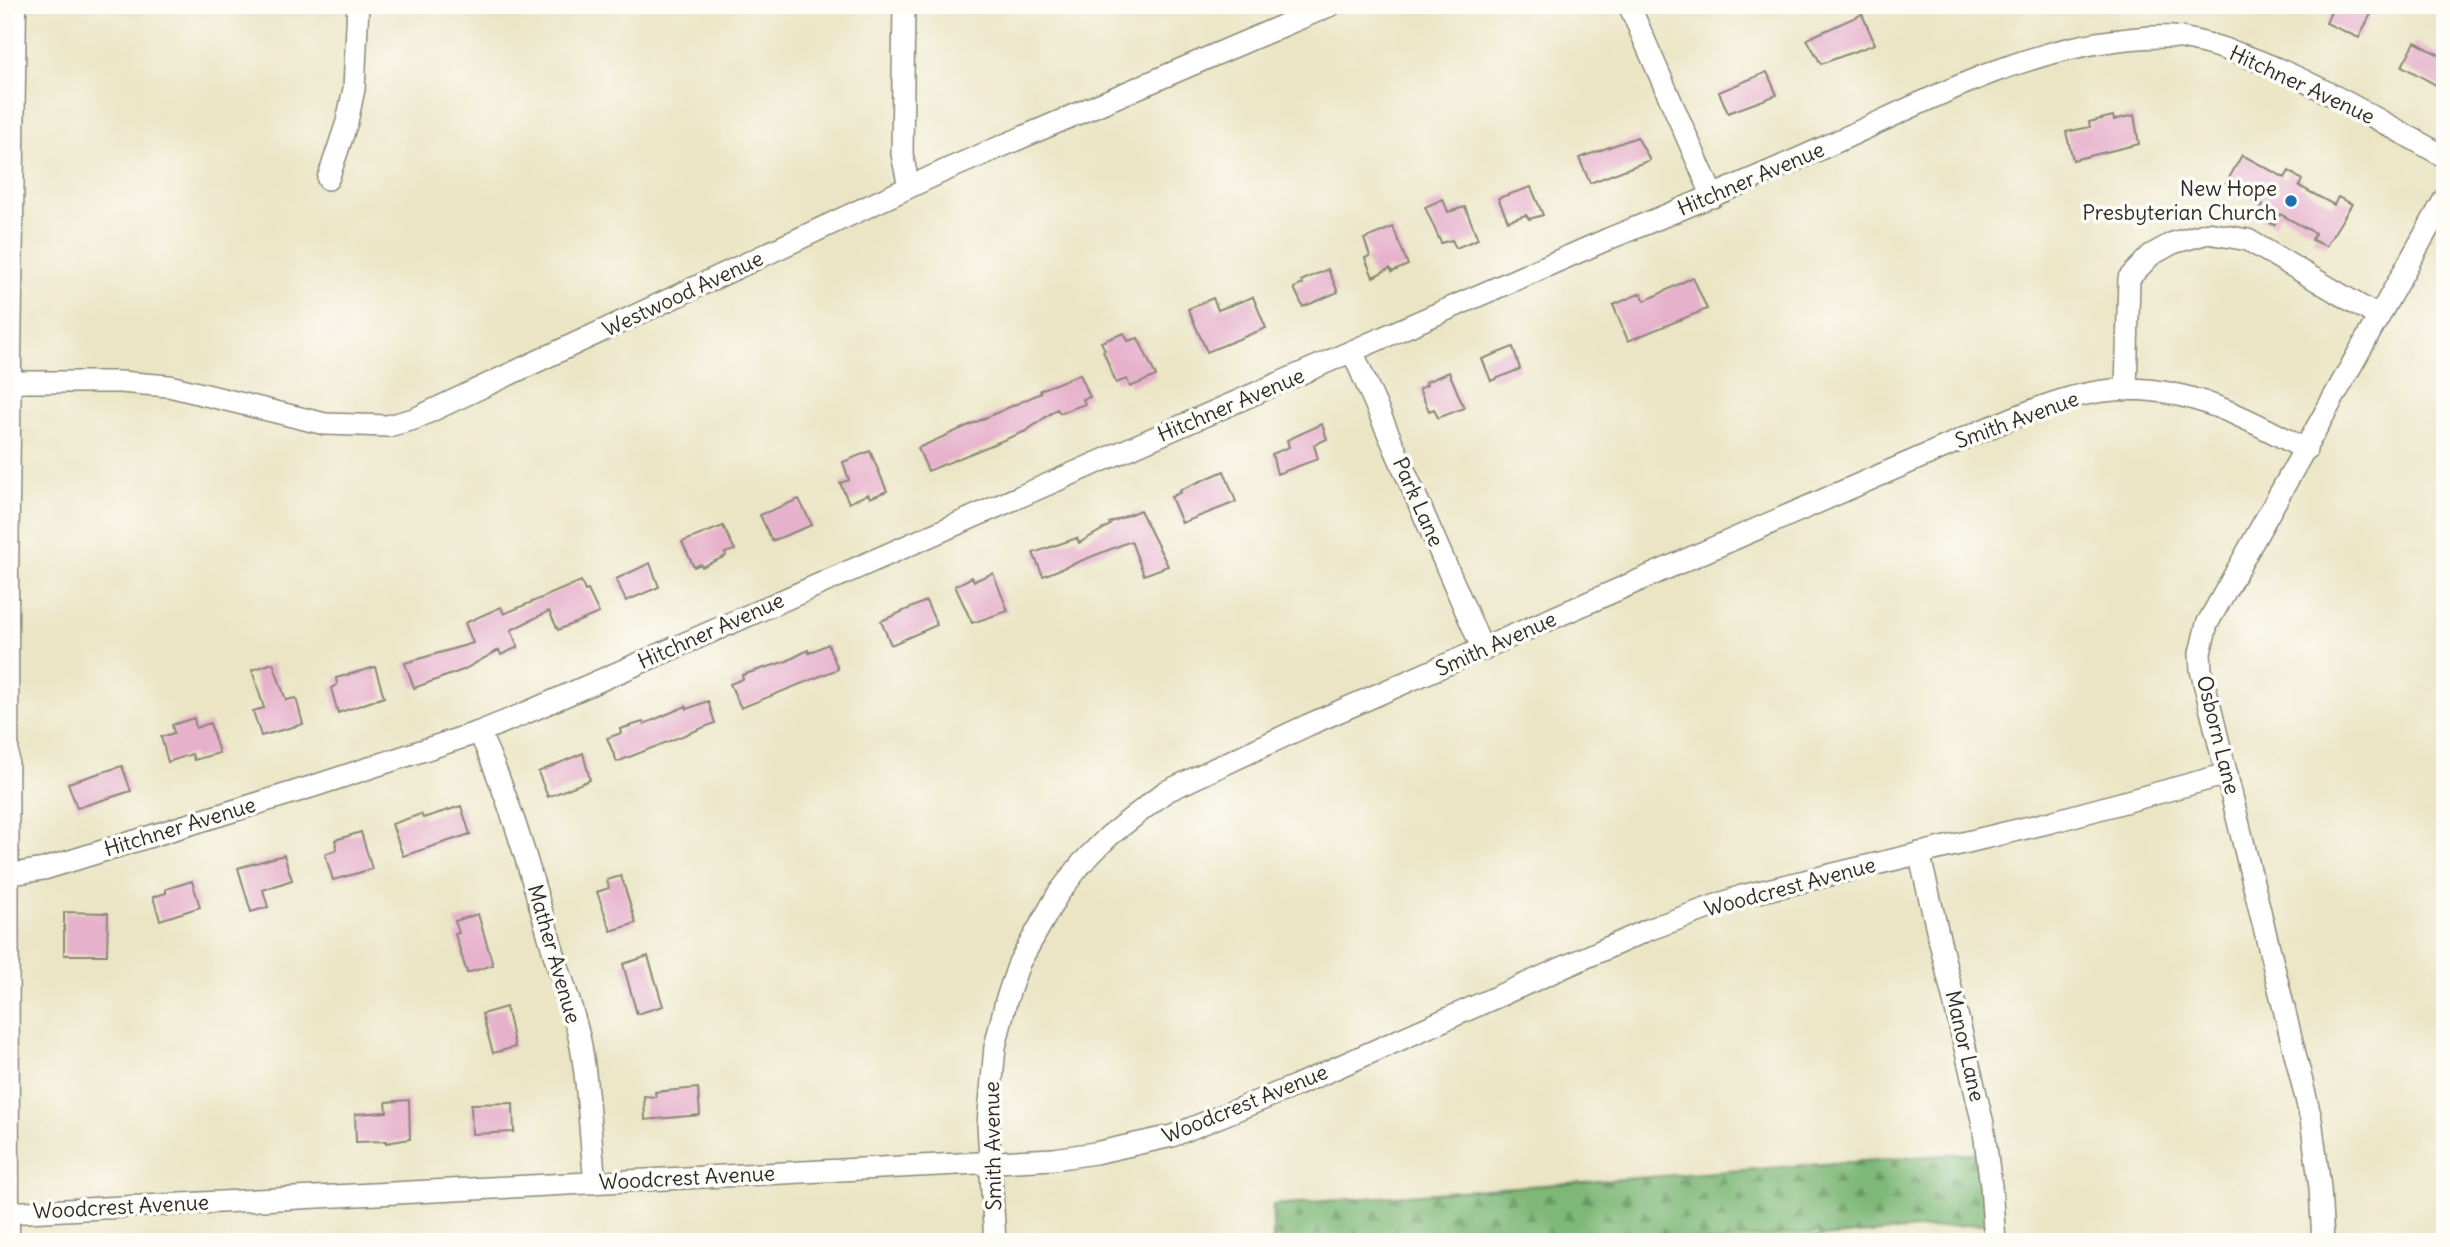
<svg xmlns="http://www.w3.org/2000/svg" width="2450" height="1247" viewBox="0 0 2450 1247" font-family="Delius,sans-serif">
<defs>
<pattern id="forest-firs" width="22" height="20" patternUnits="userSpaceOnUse" patternTransform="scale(1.75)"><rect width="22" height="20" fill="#7eb877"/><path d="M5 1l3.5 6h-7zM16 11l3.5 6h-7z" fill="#679662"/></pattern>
<pattern id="park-tufts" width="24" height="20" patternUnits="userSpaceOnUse" patternTransform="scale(1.75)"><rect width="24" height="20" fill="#9ed88b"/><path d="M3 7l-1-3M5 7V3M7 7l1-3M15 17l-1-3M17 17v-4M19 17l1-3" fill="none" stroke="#88ba78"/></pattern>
</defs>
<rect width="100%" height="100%" fill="#fdfcf7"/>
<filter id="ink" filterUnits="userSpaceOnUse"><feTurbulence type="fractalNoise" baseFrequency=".0143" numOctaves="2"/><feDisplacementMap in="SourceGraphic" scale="14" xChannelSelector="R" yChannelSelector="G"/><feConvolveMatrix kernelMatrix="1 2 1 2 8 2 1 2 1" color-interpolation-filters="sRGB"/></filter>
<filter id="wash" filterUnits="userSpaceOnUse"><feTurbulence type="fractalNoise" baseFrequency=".00686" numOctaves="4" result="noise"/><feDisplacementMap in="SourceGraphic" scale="28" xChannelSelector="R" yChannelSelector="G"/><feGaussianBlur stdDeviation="1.57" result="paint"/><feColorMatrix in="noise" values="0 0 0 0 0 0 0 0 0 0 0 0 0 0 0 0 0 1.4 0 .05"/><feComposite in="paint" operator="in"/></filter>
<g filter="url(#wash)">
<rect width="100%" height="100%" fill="#ebe5c5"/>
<path fill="url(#forest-firs)" stroke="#547251" stroke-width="2" d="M1983 1152 1988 1223 1761 1242H1273V1205Z"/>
<path fill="url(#park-tufts)" stroke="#64825b" stroke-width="2" d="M1819 1232V1242H1727V1239Z"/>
<g id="blocks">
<path fill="#e6b1cb" d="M2334 5H2353L2371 14 2359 38 2326 23Z
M1862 14 1875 44 1821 64 1807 39Z
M2415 42 2445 58V90L2402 66Z
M1767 72 1777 95 1728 113 1719 92Z
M2134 115 2139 144 2073 160 2066 132 2090 127 2089 122 2113 116 2114 120Z
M1637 137 1650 160 1590 183 1579 158Z
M2242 155 2285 178 2289 171 2302 180 2299 186 2334 205 2338 197 2352 204 2326 246 2312 240 2315 233 2280 214 2274 225 2257 217 2263 205 2225 185Z
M1531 187 1543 215 1529 219 1526 215 1508 221 1498 198Z
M1443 199 1448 212 1465 207 1478 239 1456 248 1452 240 1441 243 1425 207Z
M1393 227 1408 265 1392 272 1390 268 1373 277 1365 258 1370 256 1364 239Z
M1328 269 1338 292 1303 307 1294 288 1303 284 1301 281Z
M1693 277 1707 309 1628 341 1613 305 1641 293 1645 301Z
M1253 297 1266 328 1207 352 1188 309 1213 298 1218 310Z
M1124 333 1128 341 1138 338 1156 376 1130 387 1127 379 1116 383 1103 351 1105 350 1101 342Z
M1513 347 1520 369 1491 381 1482 359Z
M1449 372 1464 408 1438 418 1434 409 1429 411 1419 389 1427 385 1426 382Z
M1080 374 1090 397 1083 399 1085 404 1060 413 1057 409 1026 431 928 471 918 448 1041 393 1040 390Z
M1322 424 1327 439 1314 445 1318 459 1277 474 1272 454 1289 447 1287 440Z
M870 451 887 491 870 498 868 494 849 503 840 483 849 480 843 462Z
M1224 471 1236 502 1182 523 1171 497 1181 492 1180 490Z
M799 499 812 525 772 541 760 515Z
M1140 510 1168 566 1144 575 1131 541 1043 576 1033 553 1077 538 1079 543 1110 525 1109 523Z
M723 526 735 550 725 553 726 556 702 567 701 564 694 567 682 542Z
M650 563 659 587 626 601 616 579Z
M993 573 1008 611 972 623 955 586 972 577 974 581Z
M581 581 585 591 588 590 599 613 558 630 549 611 511 630 518 647 501 655 499 650 463 670 414 688 405 663 473 643 465 623 501 607 504 614Z
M926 601 937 625 891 645 881 621Z
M828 644 838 669 741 708 730 684 743 679 742 675 787 661 808 650 809 653Z
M273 663 286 700 296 698 303 724 261 736 253 711 264 708 252 670Z
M375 667 384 697 338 713 331 688 337 685 336 678Z
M708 701 715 723 617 762 607 738 621 733 620 729 643 722 644 724 686 706 687 709Z
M194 718 196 728 210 723 219 753 194 760 192 754 168 762 161 737 174 733 172 725Z
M583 753 590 780 548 797 538 772Z
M122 766 131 791 77 808 68 783Z
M461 806 470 834 403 856 392 824 421 814 423 818Z
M361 832 372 869 333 880 325 854 337 850 335 840Z
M284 855 292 880 263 890 268 907 251 912 238 868Z
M621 876 636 923 611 931 597 892 609 888 607 880Z
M192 881 200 907 160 920 153 897 166 893V889Z
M64 912 108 913 107 955H64Z
M478 914 493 965 467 973 455 934 459 933 455 921Z
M648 956 663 1006 637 1014 623 964Z
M506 1007 515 1047 493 1053 482 1014Z
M698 1088 700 1115 645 1120 644 1096 656 1097 655 1092Z
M409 1100 410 1139 386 1143V1141L356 1142 355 1114 387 1112 386 1102Z
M513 1103 514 1132 472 1134 471 1104Z"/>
</g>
</g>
<g filter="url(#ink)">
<use href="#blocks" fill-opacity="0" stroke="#8b8878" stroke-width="2"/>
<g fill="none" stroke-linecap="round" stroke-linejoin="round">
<defs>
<path id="minor" d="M904 5 902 154 909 187
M1629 5 1713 197
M328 179 347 122 354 89 358 5
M1353 353 1483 650
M7 382H120L169 386 325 424 388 426 414 419 946 170 1331 5
M2126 390 2129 278 2151 255 2173 243 2208 233 2248 240 2379 317
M479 732C512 802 532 879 554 954 563 984 575 1014 581 1046 589 1091 590 1137 595 1183
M1919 853 1983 1124 1991 1186 1995 1242
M6 875 44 869 314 786 479 732 521 715 1608 239C1682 209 1754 179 1827 146 1921 104 2014 52 2118 40 2138 38 2161 35 2181 38 2270 54 2366 113 2445 157
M6 1213 1054 1159 1095 1153 1172 1136 1295 1086 1650 929 1742 896 2051 822 2227 774
M995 1242 988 1124 995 1047 1006 1001 1019 963 1058 894 1082 863 1109 836 1165 792 1308 725 1981 431C2024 414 2068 393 2114 390 2183 384 2248 418 2306 450
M2323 1242 2320 1188 2311 1119 2201 670 2200 653 2207 624 2445 198"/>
<path id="major" d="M6 1242 5 573 13 5"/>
</defs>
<use href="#minor" stroke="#8b8878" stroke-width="24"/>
<use href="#major" stroke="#8b8878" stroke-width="29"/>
<use href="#minor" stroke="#fff" stroke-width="21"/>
<use href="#major" stroke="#fff" stroke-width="26"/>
</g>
</g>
<circle fill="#1f6fb2" stroke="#fdfcf7" stroke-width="2.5" cx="2291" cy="201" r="7"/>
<g text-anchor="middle" stroke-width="7" stroke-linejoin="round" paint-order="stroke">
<g font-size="21" fill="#2b2b2b" stroke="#fdfcf7">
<text transform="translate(2302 85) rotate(25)" y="7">Hitchner Avenue</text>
<text transform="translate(1751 179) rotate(-23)" y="7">Hitchner Avenue</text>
<text transform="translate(683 294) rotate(-25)" y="7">Westwood Avenue</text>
<text transform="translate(1231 405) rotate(-23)" y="7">Hitchner Avenue</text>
<text transform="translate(2017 420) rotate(-20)" y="7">Smith Avenue</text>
<text transform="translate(1418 502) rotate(66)" y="7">Park Lane</text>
<text transform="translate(711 631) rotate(-24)" y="7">Hitchner Avenue</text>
<text transform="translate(1496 644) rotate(-24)" y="7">Smith Avenue</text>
<text transform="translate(2218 735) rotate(76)" y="7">Osborn Lane</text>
<text transform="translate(180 827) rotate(-17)" y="7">Hitchner Avenue</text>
<text transform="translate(1790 887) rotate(-15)" y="7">Woodcrest Avenue</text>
<text transform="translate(554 954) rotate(74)" y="7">Mather Avenue</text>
<text transform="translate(1965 1046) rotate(77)" y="7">Manor Lane</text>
<text transform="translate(1245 1104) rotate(-22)" y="7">Woodcrest Avenue</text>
<text transform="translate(993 1146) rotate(-91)" y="7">Smith Avenue</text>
<text transform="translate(687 1178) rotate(-3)" y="7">Woodcrest Avenue</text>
<text transform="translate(121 1207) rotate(-3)" y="7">Woodcrest Avenue</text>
</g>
<g font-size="21" fill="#2b2b2b" stroke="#fdfcf7" text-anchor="end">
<text x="2277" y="196">New Hope<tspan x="2277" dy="24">Presbyterian Church</tspan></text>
</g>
</g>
<rect width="2450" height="1247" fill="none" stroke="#fdfcf7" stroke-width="28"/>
</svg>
